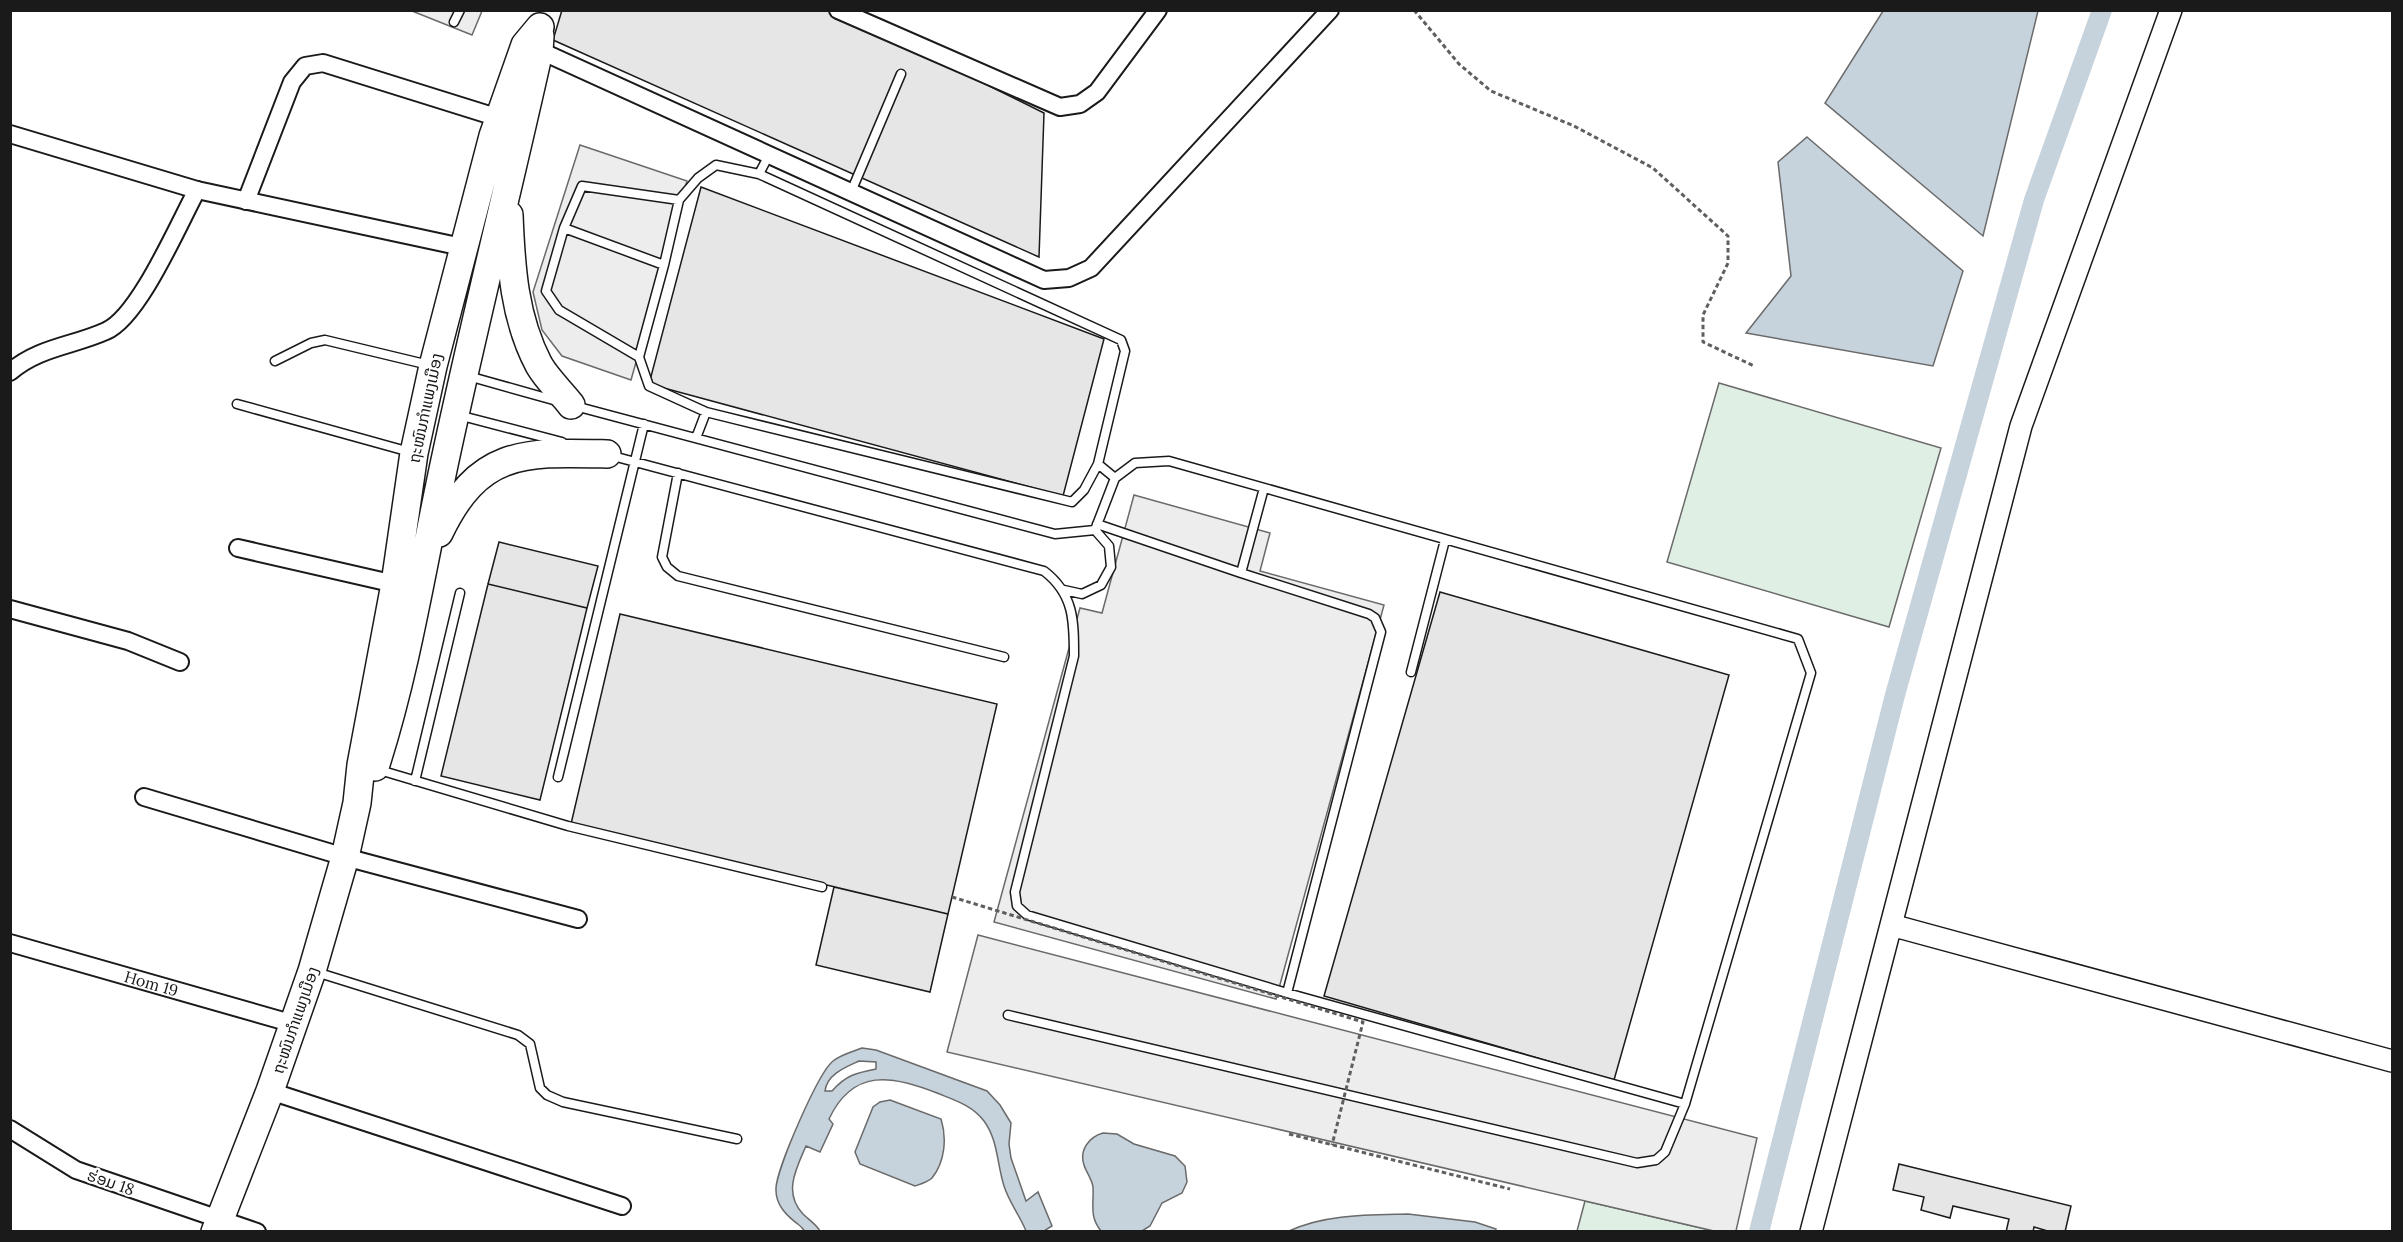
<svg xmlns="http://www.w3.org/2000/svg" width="2403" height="1242" viewBox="0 0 2403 1242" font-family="Lora,'Noto Sans Lao',serif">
<rect width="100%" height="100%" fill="#fff"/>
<path fill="#e0efe3" stroke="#6a6a6a" stroke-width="1.5" d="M1719 383 1941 448 1889 627 1667 562Z
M1585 1201 1714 1231H1577Z"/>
<path fill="#ededed" stroke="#6a6a6a" stroke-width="1.5" d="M412 11H482L472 35Z
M580 145 687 181 631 380 562 356 542 330 533 292Z
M1134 495 1270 533 1260 571 1384 605 1276 999 994 922 1080 608 1102 613Z
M978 935 1757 1138 1736 1231H1714L947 1052Z"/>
<path fill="#c6d2dc" stroke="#6a6a6a" stroke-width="1.5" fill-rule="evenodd" d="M1883 11H2038L1983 236 1825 103Z
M1807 137 1963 271 1933 366 1746 333 1791 276 1778 162Z
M862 1048 876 1050 987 1091 1000 1105 1011 1123 1009 1144 1011 1158 1026 1201 1038 1192 1052 1226 1044 1231H1026C1020 1216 1009 1202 1004 1186 997 1164 998 1140 984 1121 972 1105 954 1100 937 1093 892 1075 853 1068 829 1119L833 1124 820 1152 806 1146C796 1169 783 1193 803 1214 809 1220 816 1224 820 1231 817 1231 809 1233 806 1232 803 1230 802 1227 799 1225 787 1216 775 1205 776 1188 777 1168 818 1073 833 1061 842 1054 852 1052 862 1048ZM859 1061 876 1062V1069C856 1073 846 1075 832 1091H825C827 1074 846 1067 859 1061Z
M890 1100 941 1119C947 1138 945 1162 932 1178 928 1182 921 1184 915 1186L860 1164 855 1152 873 1107 880 1102Z
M1103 1133 1117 1134 1134 1144 1175 1156 1185 1166 1187 1182 1182 1193 1162 1203 1150 1226 1142 1231H1101C1089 1216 1094 1205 1093 1187 1092 1179 1086 1172 1084 1165 1079 1150 1089 1137 1103 1133Z
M1408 1214 1475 1222 1496 1229 1495 1232 1289 1231C1325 1214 1369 1215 1408 1214Z"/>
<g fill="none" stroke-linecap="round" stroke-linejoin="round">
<path stroke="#c6d2dc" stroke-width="20" d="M1759 1232 1895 695 2034 200 2102 10"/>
</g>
<path fill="#e6e6e6" stroke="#1a1a1a" stroke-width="1.5" d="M562 10H835L1044 113 1039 257 553 40Z
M701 187 1104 339 1063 496 649 384Z
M499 542 598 566 587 608 488 584Z
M488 584 587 608 540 800 441 776Z
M1440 592 1729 675 1614 1080 1324 996Z
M620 614 997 704 948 914 571 824Z
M834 887 948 914 930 992 816 965Z
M1899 1164 2071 1206 2065 1232H2051L2034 1227 2033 1232H2006L2009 1219 1953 1206 1950 1218 1921 1210 1924 1197 1893 1190Z"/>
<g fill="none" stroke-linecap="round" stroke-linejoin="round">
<defs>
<path id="service" d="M454 22 460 10
M716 165 759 174 1121 340 1125 351 1098 464 1084 490 1072 502 706 412 649 386 639 357 664 265 679 200 698 178Z
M759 174 769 155
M851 192 901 74
M564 228 664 265
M639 357 559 310 546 291 564 228 582 186 679 200
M275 361 311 343 325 340 429 365
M468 376 557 401
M237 404 410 452
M575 406 1055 534 1095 530
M458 415 562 442
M696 438 706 412
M609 455 1044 571C1074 594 1074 621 1074 656L1015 892 1017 906 1027 915 1287 993 1685 1104 1811 673 1798 639 1169 461 1135 463 1115 478 1095 530
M1098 464 1115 478
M678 473 662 557 667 567 678 576 1004 657
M1264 488 1241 573 1369 614 1375 618 1381 632 1287 993
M1097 524 1241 573
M1064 590 1082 594 1101 585 1111 567 1109 546 1095 530
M1411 672 1445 540
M376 769 568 826 822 887
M558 777 644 424
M415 781 460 593
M316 972 518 1035 530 1044 540 1088 547 1095 563 1102 737 1139
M1008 1015 1637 1163 1656 1160 1665 1152 1685 1104"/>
<g id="minor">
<path d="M838 10 1060 107 1080 104 1097 92 1158 10"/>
<path d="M532 47 1044 280 1069 278 1091 268 1330 10"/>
<path d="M10 134 197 190 462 247"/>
<path d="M246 201 292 82 305 66 323 63 499 118"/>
<path d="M10 372C39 347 73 346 106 331 139 317 178 225 197 190"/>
<path d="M238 548 395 584"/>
<path d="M10 609 128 641 180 662"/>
<path d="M144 797 345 857 578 919"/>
<path id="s1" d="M10 943 294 1024"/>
<path d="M270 1091 622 1206"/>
<path d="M10 1129 76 1170 257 1232"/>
</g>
<path id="tertiary" d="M1891 925 2392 1061
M1811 1232 2021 426 2171 10"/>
<path id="primary" d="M509 215C511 266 514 318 539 365 547 379 561 392 571 405
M439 533C479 449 524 452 607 454
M375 767C405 674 420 580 440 484 470 339 507 195 539 51L540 36
M215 1232 270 1091 312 971 345 857 357 803 361 765 395 584 414 453 433 366 493 136 525 45 540 27"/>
</defs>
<use href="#service" stroke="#1a1a1a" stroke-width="11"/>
<use href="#minor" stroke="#1a1a1a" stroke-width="20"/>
<use href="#tertiary" stroke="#1a1a1a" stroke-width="24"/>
<use href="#primary" stroke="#1a1a1a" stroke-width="30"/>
<path stroke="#5f5f5f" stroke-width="3" stroke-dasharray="4.5 3" stroke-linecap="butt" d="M1414 10 1459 64 1491 91 1574 126 1653 168 1728 236V263L1703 315V342L1754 366
M1289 1134 1510 1189"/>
<use href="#service" stroke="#fff" stroke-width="8"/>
<use href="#minor" stroke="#fff" stroke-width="16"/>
<use href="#tertiary" stroke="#fff" stroke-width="21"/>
<use href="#primary" stroke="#fff" stroke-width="27"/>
<path stroke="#5f5f5f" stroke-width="3" stroke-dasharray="4.5 3" stroke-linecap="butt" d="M952 897 1363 1022 1332 1145"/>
</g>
<g text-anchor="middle" stroke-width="4.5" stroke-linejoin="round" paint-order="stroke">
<g font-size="16" fill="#1a1a1a" stroke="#fff">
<text transform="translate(425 408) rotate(-78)" y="6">ຖະໜົນກຳແພງເມືອງ</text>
<text dy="6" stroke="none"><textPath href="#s1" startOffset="147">Hom 19</textPath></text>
<text transform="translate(295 1020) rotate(-71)" y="6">ຖະໜົນກຳແພງເມືອງ</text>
<text transform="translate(111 1182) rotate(19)" y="6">ຮ່ອມ 18</text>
</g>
</g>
<rect width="2403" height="1242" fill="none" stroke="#1a1a1a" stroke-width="24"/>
</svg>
